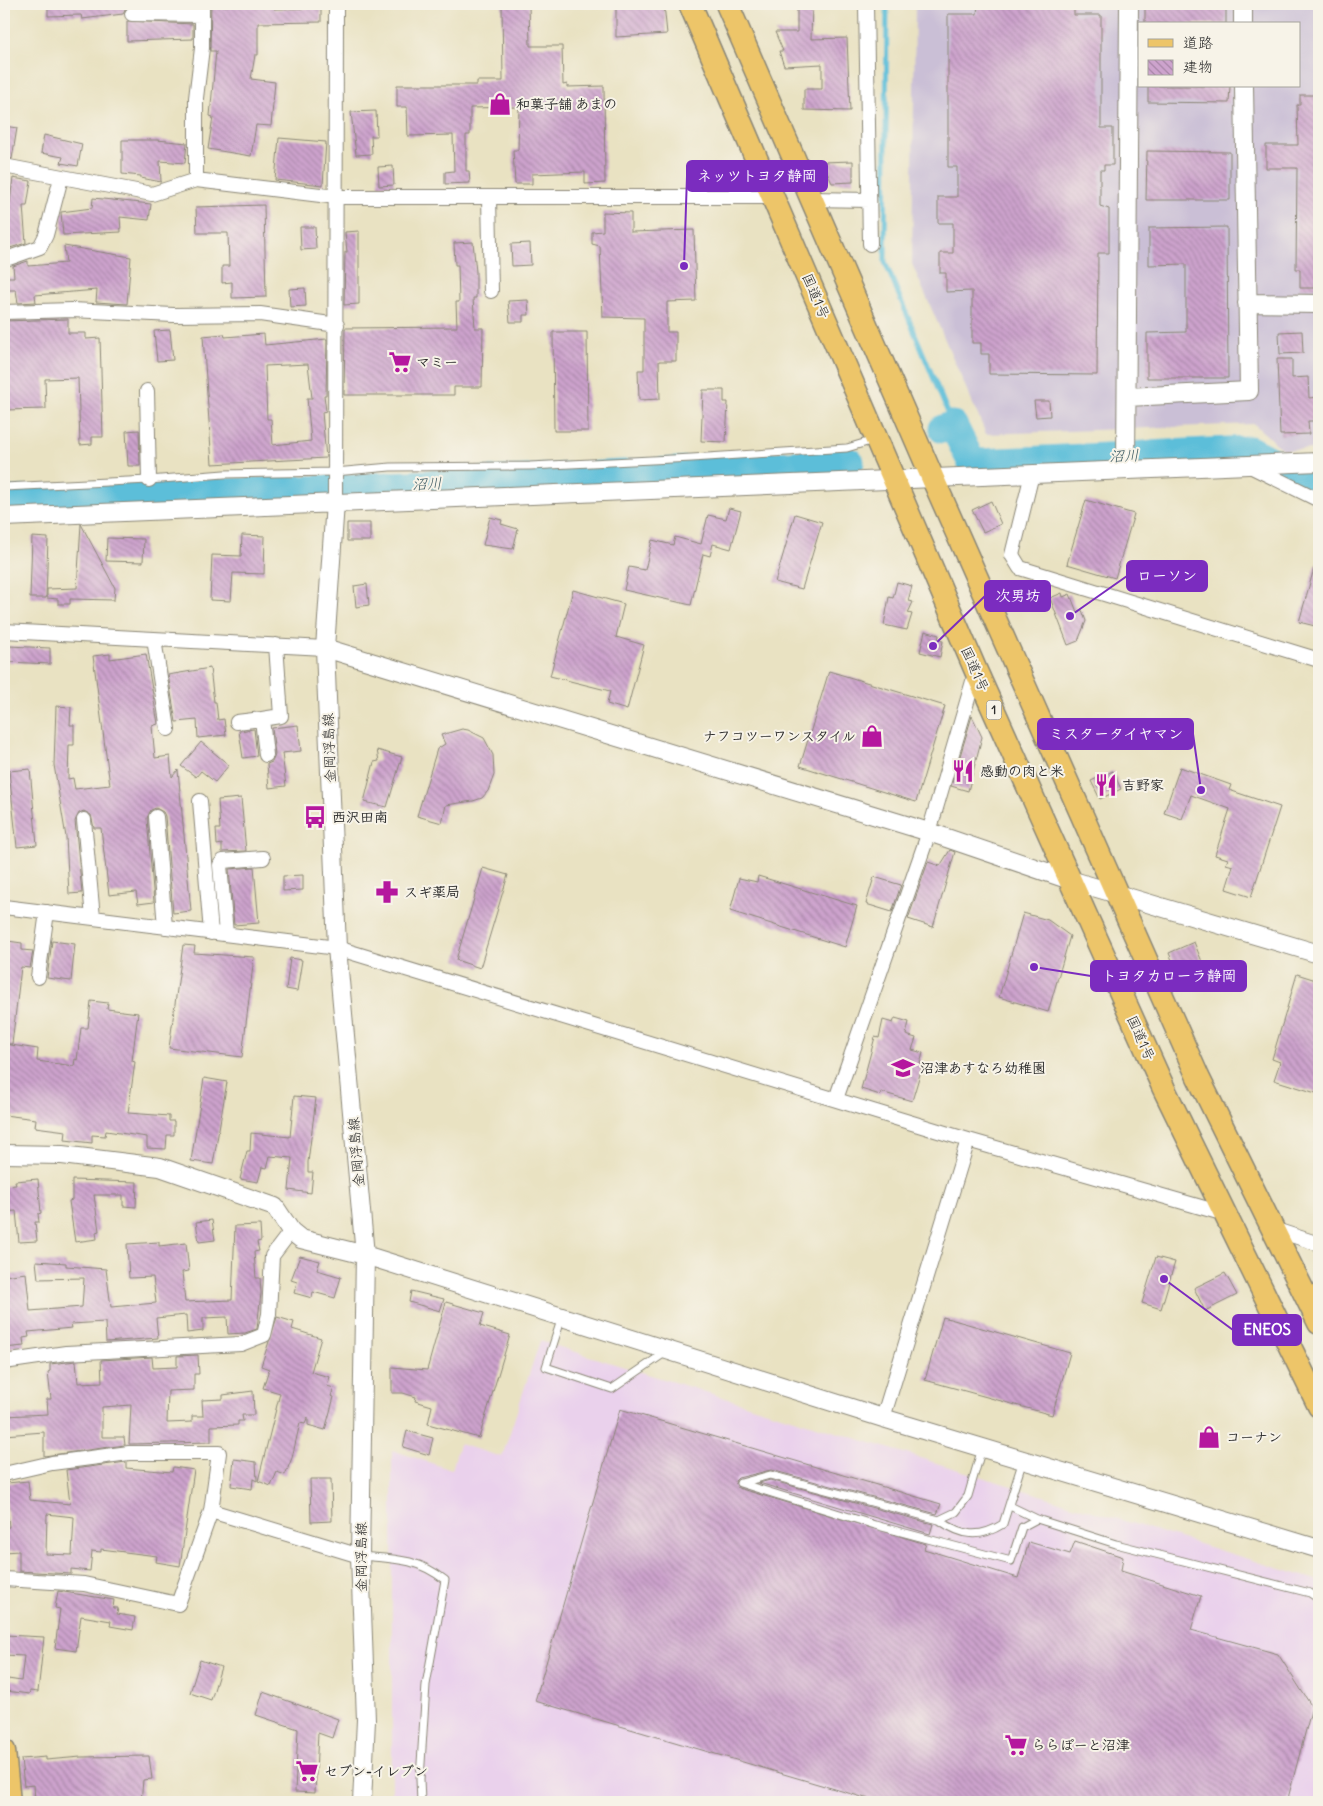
<svg xmlns="http://www.w3.org/2000/svg" width="1323" height="1806" viewBox="0 0 1323 1806" font-family="Delius,'Klee One',sans-serif">
<defs>
<pattern id="building-back-hatch" width="6" height="6" patternUnits="userSpaceOnUse" patternTransform="scale(1.25)"><rect width="6" height="6" fill="#cda3cd"/><path d="M-1 5l2 2M0 0l6 6M5-1l2 2" fill="none" stroke="#a785a7"/></pattern>
</defs>
<rect width="100%" height="100%" fill="#f7f3e8"/>
<filter id="ink" filterUnits="userSpaceOnUse"><feTurbulence type="fractalNoise" baseFrequency=".02" numOctaves="2"/><feDisplacementMap in="SourceGraphic" scale="10" xChannelSelector="R" yChannelSelector="G"/><feConvolveMatrix kernelMatrix="1 2 1 2 8 2 1 2 1" color-interpolation-filters="sRGB"/></filter>
<filter id="wash" filterUnits="userSpaceOnUse"><feTurbulence type="fractalNoise" baseFrequency=".0096" numOctaves="4" result="noise"/><feDisplacementMap in="SourceGraphic" scale="20" xChannelSelector="R" yChannelSelector="G"/><feGaussianBlur stdDeviation="1.12" result="paint"/><feColorMatrix in="noise" values="0 0 0 0 0 0 0 0 0 0 0 0 0 0 0 0 0 1.4 0 .05"/><feComposite in="paint" operator="in"/></filter>
<g filter="url(#wash)">
<rect width="100%" height="100%" fill="#e9e2c2"/>
<path fill="#ead1ec" d="M540 1341 1319 1581V1802H392V1450L452 1470 459 1444 502 1457Z"/>
<path fill="#cabfd6" fill-rule="evenodd" d="M915 4H1319V449L1283 450 1254 424 986 434 912 264ZM1139 24H1299V86H1139Z"/>
<g fill="none" stroke-linecap="round" stroke-linejoin="round">
<path stroke="#5bbed9" stroke-width="5" d="M887 4 885 262 953 425"/>
<path stroke="#5bbed9" stroke-width="29" d="M943 429 953 425 971 461 979 463 1250 450 1319 486
M4 501 354 488 850 462"/>
</g>
<g id="blocks">
<path fill="url(#building-back-hatch)" fill-rule="evenodd" d="M48 4H193V6L132 5 125 9 123 14 82 19 81 15 48 16Z
M211 4H223V6L256 4V6H274V9L321 8V22L258 23V55H255L251 79 275 82 271 126 256 125 251 156 208 149 213 117 210 116 216 51H210Z
M502 4H529L530 46H562L563 85 567 84V87L604 86 605 183 585 184V172L532 174V184H515L513 150H518L519 107 470 108V135H466V171H469L470 183 445 184V172L454 171 453 135 408 136 407 107H397V85H477V81H503Z
M616 4H664L667 34 616 37Z
M797 4H812L811 39 847 38 850 111 804 110V89H822V64L784 66 779 51H783L775 32H797Z
M978 4H1074V15H1101V128H1113V165H1104V170H1100V206L1109 209V253H1098L1097 375 989 374V354H981V343H972V291L946 292V273H940V253H953V223H938V197H957V167H948V14H977Z
M1145 7 1226 8V24H1145Z
M127 21 193 24V39L127 41Z
M1148 86H1230L1229 103 1148 102Z
M1300 95H1319V288H1300V269H1296L1297 168H1266V145H1298L1297 105H1300Z
M376 111 377 136H371L372 154 356 155 351 112Z
M4 126 17 128 12 159 4 157Z
M44 135 82 144 78 166 61 163 63 157 41 153Z
M279 138 326 142 323 185 275 180Z
M122 140H157L187 143 185 163 160 161 161 182 141 178V176L122 174Z
M1147 151 1230 152V200H1146Z
M853 161V182L832 183 822 162Z
M393 166 394 185 379 186 378 167Z
M13 178 31 181 27 206H23L26 243 10 248V246L5 247 4 235 9 233 8 217Z
M93 198 151 204 149 220 120 217 121 232 63 235 61 212 92 208Z
M264 205 266 297 232 298V282L222 283V266H229L228 233H197L196 207Z
M603 212 631 213V232L694 230 696 301 667 302V332H676V361H659L660 399 639 400 638 370H644V318L603 317 600 246 592 244V232L603 231Z
M300 227H315L316 249 301 250Z
M1227 227 1228 378H1147V333L1186 332V264L1149 265V228Z
M359 231V304L344 305 345 252H347L345 232Z
M473 242 476 272V298H473L475 328H483L482 387H454V395H344L345 328 457 327 456 302H459L458 265H455L454 243Z
M530 243 531 265 512 266 511 244Z
M64 246 131 257 127 304 96 302 97 290 35 295 36 302 18 303 16 290H4V277H14L13 266 28 261V266L66 263Z
M305 288 306 306 290 307 289 289Z
M528 300 529 315H523V322H510L508 301Z
M68 319V333H86V339L100 338 103 437H92V444L80 445 78 378 45 379 46 409 4 410V321Z
M170 330 173 360 157 361 154 331Z
M1302 331 1303 353 1280 354 1279 332Z
M553 332H587L588 431H554Z
M224 334 225 337 264 334 265 345 327 339 326 395H324L326 411 322 412 326 458 212 464 203 336ZM308 364 312 398H307L311 441 273 445 271 419H267L265 366Z
M1277 359H1292V378L1308 377 1309 398 1319 397V421H1308L1309 434 1280 435Z
M703 390H724V402H728L726 442 701 441Z
M1034 401H1049L1050 416 1036 417Z
M139 430 140 466H128L126 431Z
M1086 500 1134 514 1115 578 1067 564Z
M991 501 1001 524 983 532 972 510Z
M729 508 741 511 731 549 713 544 710 556 703 554 691 605 624 590 629 567 645 570 652 540 673 545 675 537 701 544 708 515 726 519Z
M795 514 822 522 802 589 775 582Z
M490 517 502 520 501 524 518 529 513 549 483 545Z
M347 523H370V541H347Z
M81 524 115 588 114 600 70 599V604H58V599L47 598V589L77 588Z
M242 535 265 536 264 574 233 573 231 601 210 600 212 555 241 556Z
M32 537 48 538 46 598H30Z
M107 538 144 539 143 562 106 561Z
M1315 565H1319V627L1299 622Z
M897 582 912 586 908 601 913 602 908 613 912 614 907 630 884 625 889 597 893 598Z
M367 584 369 605 356 607 354 586Z
M573 590 624 604 616 637 644 645 627 710 607 704 610 691 550 676Z
M1062 593 1063 597 1070 594 1077 612 1082 610 1086 621 1078 641 1068 645 1050 598Z
M925 631 939 635 938 640 943 641 940 657 920 652Z
M9 646 50 648V664L8 662Z
M110 654V659L146 654 158 724 152 726 155 758 170 756 172 777 178 770 191 911 173 913 165 816 163 812 156 808 151 810 147 818 154 902 138 904 136 892 109 895 101 828H94L91 815 84 811 79 813 75 821 82 893 69 894 66 837 54 765 56 706 71 707 70 725H74V745H69L68 779 73 778 75 789 110 785 93 656Z
M210 668 214 702H216L218 720 224 719 226 735 198 738 197 720 176 722 168 675Z
M829 671 945 706 916 802 800 766Z
M972 716 982 737 968 791 951 786Z
M298 725 301 751 282 753 286 786 269 788 267 764 272 762 275 755 272 728Z
M254 729 257 756 243 758 239 731Z
M462 729 468 730 484 738 493 755 494 775 488 791 482 798 473 801 446 805 442 823 417 816 437 749 445 744 441 735Z
M201 742 229 765 215 782 201 771 196 777 181 766Z
M377 750 402 757 387 807 364 802 374 762 379 761Z
M1180 767 1231 785 1229 790 1280 807 1251 897 1226 889 1233 866 1226 864 1228 859 1215 855 1230 809 1191 795 1182 819 1164 813Z
M30 769 37 845 17 847 9 771Z
M1113 771 1121 789 1100 799 1091 781Z
M241 798 246 851 222 852V844L217 845 216 829H220L218 800Z
M950 850 955 852 933 927 908 919 928 862 940 866Z
M254 867 259 923 234 925 229 869Z
M483 868 508 875 480 968 456 960Z
M303 875V890L283 891V876Z
M758 876 857 906 845 947 730 911 739 878 757 882Z
M874 877 901 885 892 912 866 904Z
M1023 913 1048 920 1070 936 1048 1012 999 997Z
M8 941 22 943V950L33 951 30 968 21 967 12 1044H4V984Z
M52 941 75 944 71 981 47 978Z
M1194 942 1205 969 1180 979 1169 953Z
M183 945 195 946 194 953 254 957 242 1057 169 1048Z
M290 958 302 960 297 991 286 989Z
M1297 974 1319 981V1094L1274 1080 1280 1062 1272 1059Z
M91 1001 108 1003 107 1009 138 1013 132 1061 135 1062 128 1113 169 1116V1121H174V1135H167L166 1149 147 1148V1137L106 1131 105 1136 92 1135V1143L65 1140 66 1131 35 1127 36 1119 4 1115V1044L38 1049 37 1061 74 1066 75 1059 77 1060 81 1028H88Z
M895 1018 909 1022 906 1035 916 1038 912 1050 923 1053 920 1064H923L912 1101 881 1092 880 1095 861 1089 875 1037 879 1038 883 1020 893 1023Z
M204 1078 227 1082 213 1164 191 1161Z
M294 1096 316 1098 308 1162V1172H313L311 1193 289 1190 292 1158 270 1156 267 1168 262 1167 258 1182 240 1179 247 1151H250L251 1133 290 1137Z
M38 1179 41 1213 38 1214 39 1222H35L37 1241 19 1242 16 1211 4 1212V1186L16 1185 15 1181Z
M72 1180 137 1182 136 1207 123 1206V1195H94L99 1231 96 1232 97 1239 75 1242 69 1201 72 1200Z
M212 1220 215 1240 199 1242 196 1222Z
M260 1225 261 1241 257 1242 259 1251 254 1252 256 1278H260L261 1293 257 1329 245 1333 228 1334 227 1317 203 1318V1331L187 1333 186 1315 156 1318 158 1338 106 1342 105 1322 71 1324 72 1328 28 1332 29 1337 23 1338 24 1346 4 1348V1276L26 1273 30 1311 82 1307 84 1278 38 1279 36 1261 66 1263V1266L106 1269 111 1307 156 1303 153 1277 129 1278 127 1244 159 1242V1246L186 1243 189 1271 182 1272 185 1302 232 1300 235 1226Z
M300 1256 320 1261 317 1270 341 1277 335 1298 313 1292 312 1298 294 1293 297 1282 291 1280Z
M1156 1257 1175 1262 1161 1309 1142 1303Z
M1225 1273 1237 1295 1205 1311 1194 1288Z
M411 1291 444 1299 440 1311 409 1302Z
M446 1302 484 1313 480 1326 510 1335 479 1438 428 1424 432 1406 415 1401 416 1397 403 1393H392V1367L427 1370Z
M277 1317 294 1322 292 1329 321 1338 311 1372 330 1377 327 1386 334 1388 331 1396 334 1397 325 1430 308 1425V1417L305 1424 300 1423 292 1458 285 1475 277 1472 271 1486 258 1481 280 1393 263 1388 269 1369 261 1366Z
M943 1317 1070 1353 1052 1415 925 1380Z
M198 1355 199 1374H194V1390L168 1391 167 1423 192 1422V1416H203L202 1400 223 1399V1395L253 1391 254 1415H242L243 1421H238V1425L211 1426V1442L129 1444 131 1405 102 1407V1437H124L125 1445 44 1456V1432L4 1435V1416L48 1414 47 1399H51L48 1372 50 1371V1364L76 1361 78 1383 102 1382 101 1360 152 1357 153 1368 177 1367V1356Z
M620 1409 941 1504 937 1514 771 1470 738 1478 735 1481 738 1488 926 1544 924 1549 1018 1578 1029 1542 1070 1554 1075 1541 1123 1557 1121 1571 1201 1596 1191 1630 1278 1654 1312 1707 1287 1802H879L535 1701Z
M407 1431 433 1438 429 1455 403 1447Z
M234 1459 256 1462 257 1481 253 1479 252 1489 231 1486Z
M126 1462V1468L172 1472 173 1467 194 1470 180 1566 156 1562 157 1556 101 1549V1552L92 1551 90 1571 71 1569V1574L19 1571V1551L4 1552V1528L9 1527 5 1492 8 1491 7 1483 28 1481 30 1500 70 1504 66 1470ZM47 1514 74 1517 72 1555 46 1554Z
M310 1479H331L332 1521 311 1522Z
M770 1480 933 1524 930 1534 759 1483Z
M58 1591 114 1600 113 1608H118L117 1614 135 1617 133 1630 110 1626 111 1621 81 1616 76 1651 55 1648 60 1609 55 1608Z
M5 1635 44 1637 38 1692 30 1691 29 1694 6 1691 8 1679 21 1681 24 1656 4 1655Z
M200 1660 221 1667 211 1700 190 1693Z
M263 1692 338 1719 332 1738 318 1733 315 1793 295 1792 298 1729 256 1715Z
M149 1756 152 1779 143 1780 141 1802H35L34 1785 24 1786 21 1759 46 1757V1760L81 1757Z"/>
</g>
</g>
<g filter="url(#ink)">
<use href="#blocks" fill-opacity="0" stroke="#8a8676" stroke-width="1"/>
<g fill="none" stroke-linecap="round" stroke-linejoin="round">
<defs>
<path id="service" d="M4 487 149 480 224 474 335 472 390 467 530 466 692 458 847 448 874 440
M562 1317 546 1367 612 1389 666 1352
M740 1483 875 1525 1011 1561 1022 1527 1037 1519
M741 1483 770 1475 939 1520 956 1512 968 1496 982 1448
M1010 1506 1037 1519 1116 1544 1310 1593 1319 1599
M939 1520C962 1536 979 1539 1003 1524L1023 1460
M361 1556C396 1559 416 1558 445 1580L426 1685 420 1779 421 1802"/>
<path id="minor" d="M866 4 870 244
M132 14 202 15
M4 166 152 194 196 180 337 197H774
M196 180V98L202 48V4
M489 197 491 291
M812 199 869 200
M9 258 40 247 46 235 61 178
M4 312 72 310 173 315 260 314 337 325
M147 391 149 480
M1248 465 1319 500
M1032 474 1012 555 1020 568 1319 660
M335 503 336 4
M4 631 325 648
M154 639 168 729
M237 722 262 719
M266 755 262 719 281 716 276 645
M200 801 211 933
M156 817 165 927
M84 820 93 918
M4 907 337 948 968 1140 1225 1214
M226 934 220 865 223 861 263 858
M38 977 47 912
M836 1099 929 832 976 671
M1273 1229 1319 1244
M4 1362 66 1353 241 1344 264 1335 269 1314 272 1256 291 1231
M883 1418 968 1140
M4 1474 52 1463 129 1453H219L211 1511 360 1556
M4 1579 84 1584 178 1604 211 1511"/>
<path id="tertiary" d="M1243 4V24
M1247 303 1319 304
M1127 397 1249 391 1244 86
M1126 470 1129 4
M335 503 325 648 337 948 365 1255 360 1556 366 1720 362 1802
M4 517 1319 462
M325 648 929 832 1070 880 1319 954
M4 1154 62 1155 160 1167 275 1207 291 1231 301 1239 365 1255 883 1418 1319 1549"/>
<path id="primary" d="M4 1751 9 1802"/>
<path id="trunk" d="M690 4 976 671 1164 1089 1319 1406
M727 4 933 479 1198 1077 1319 1323"/>
</defs>
<use href="#service" stroke="#8a8676" stroke-width="9"/>
<use href="#minor" stroke="#8a8676" stroke-width="16"/>
<use href="#tertiary" stroke="#8a8676" stroke-width="20"/>
<use href="#primary" stroke="#8a8676" stroke-width="25"/>
<use href="#trunk" stroke="#8a8676" stroke-width="25"/>
<use href="#service" stroke="#fff" stroke-width="7"/>
<use href="#minor" stroke="#fff" stroke-width="14"/>
<use href="#tertiary" stroke="#fff" stroke-width="18"/>
<use href="#primary" stroke="#edc569" stroke-width="22"/>
<use href="#trunk" stroke="#edc569" stroke-width="22"/>
</g>
</g>
<defs>
<symbol id="shop-bare" viewBox="-9 -9 18 18"><path d="M-5-2.5h2.3a2.7 3.5 0 0 1 5.4 0H5L5.5 6h-11ZM-1.5-2.5h3a1.5 2.3 0 0 0-3 0Z" fill="#b5179e" stroke="#f7f3e8" stroke-width="2.5" paint-order="stroke"/></symbol>
<symbol id="supermarket-bare" viewBox="-9 -9 18 18"><path d="M-6-5.5h2.5l.6 2H6L4.5 2H-2.5L-4.4-4H-6ZM-1.5 3.2a1.3 1.3 0 1 0 .1 0ZM3 3.2a1.3 1.3 0 1 0 .1 0Z" fill="#b5179e" stroke="#f7f3e8" stroke-width="2.5" paint-order="stroke"/></symbol>
<symbol id="restaurant-bare" viewBox="-9 -9 18 18"><path d="M-5-6h1v4h1v-4h1v4h1v-4h1v5L-1.5 .5V6h-2V.5L-5-1ZM5-6V6H3V1.5H1.5Q1.5-4 5-6Z" fill="#b5179e" stroke="#f7f3e8" stroke-width="2.5" paint-order="stroke"/></symbol>
<symbol id="bus-bare" viewBox="-9 -9 18 18"><path d="M-5-6H5V4H4V6H2V4H-2V6H-4V4H-5ZM-3.5-4V0h7V-4ZM-3.5 1.2v1.5H-2V1.2ZM2 1.2v1.5H3.5V1.2Z" fill="#b5179e" stroke="#f7f3e8" stroke-width="2.5" paint-order="stroke"/></symbol>
<symbol id="pharmacy-bare" viewBox="-9 -9 18 18"><path d="M-2-6h4v4h4v4h-4v4h-4v-4h-4v-4h4Z" fill="#b5179e" stroke="#f7f3e8" stroke-width="2.5" paint-order="stroke"/></symbol>
<symbol id="school-bare" viewBox="-9 -9 18 18"><path d="M0-5L7-2L0 1L-7-2ZM-4 1L0 2.5L4 1V4Q0 6-4 4Z" fill="#b5179e" stroke="#f7f3e8" stroke-width="2.5" paint-order="stroke"/></symbol>
</defs>
<g fill-rule="evenodd">
<use href="#shop-bare" x="484" y="88" width="32" height="32"/>
<use href="#supermarket-bare" x="384" y="346" width="32" height="32"/>
<use href="#shop-bare" x="856" y="720" width="32" height="32"/>
<use href="#restaurant-bare" x="947" y="755" width="32" height="32"/>
<use href="#restaurant-bare" x="1090" y="769" width="32" height="32"/>
<use href="#bus-bare" x="299" y="801" width="32" height="32"/>
<use href="#pharmacy-bare" x="371" y="876" width="32" height="32"/>
<use href="#school-bare" x="887" y="1052" width="32" height="32"/>
<use href="#shop-bare" x="1193" y="1421" width="32" height="32"/>
<use href="#supermarket-bare" x="1000" y="1729" width="32" height="32"/>
<use href="#supermarket-bare" x="291" y="1755" width="32" height="32"/>
</g>
<g text-anchor="middle" stroke-width="4" stroke-linejoin="round" paint-order="stroke">
<rect fill="#f7f3e8" stroke="#686764" stroke-width="1" x="986.5" y="700.5" width="15" height="19" rx="4"/>
<g font-size="12" font-weight="bold" fill="#2b2b2b">
<text x="994" y="714">1</text>
</g>
<g font-size="14" font-weight="bold" fill="#2b2b2b" stroke="#f7f3e8" text-anchor="start">
<text x="516" y="109">和菓子舗 あまの</text>
<text x="416" y="367">マミー</text>
<text x="856" y="741" text-anchor="end">ナフコツーワンスタイル</text>
<text x="980" y="776">感動の肉と米</text>
<text x="1122" y="790">吉野家</text>
<text x="332" y="822">西沢田南</text>
<text x="404" y="897">スギ薬局</text>
<text x="920" y="1073">沼津あすなろ幼稚園</text>
<text x="1226" y="1442">コーナン</text>
<text x="1032" y="1750">ららぽーと沼津</text>
<text x="324" y="1776">セブン-イレブン</text>
</g>
<g font-size="14" fill="#2b2b2b" stroke="#f7f3e8">
<text transform="translate(816 296) rotate(67)" y="5">国道1号</text>
<text transform="translate(975 669) rotate(66)" y="5">国道1号</text>
<text transform="translate(329 748) rotate(-92)" y="5">金岡浮島線</text>
<text transform="translate(1141 1038) rotate(66)" y="5">国道1号</text>
<text transform="translate(356 1152) rotate(-95)" y="5">金岡浮島線</text>
<text transform="translate(361 1557) rotate(-90)" y="5">金岡浮島線</text>
</g>
<g font-size="15" font-style="italic" fill="#39575f" stroke="#f7f3e8">
<text transform="translate(1124 456) rotate(-3)" y="5">沼川</text>
<text transform="translate(427 484) rotate(-3)" y="5">沼川</text>
</g>
</g>
<path fill="none" stroke="#7b2cbf" stroke-width="2" d="M684 266L687 176M1070 616L1127 576M933 646L985 596M1201 790L1193 734M1034 967L1091 976M1164 1279L1233 1330"/>
<g fill="#7b2cbf" stroke="#f7f3e8" stroke-width="2">
<circle cx="684" cy="266" r="5"/>
<circle cx="1070" cy="616" r="5"/>
<circle cx="933" cy="646" r="5"/>
<circle cx="1201" cy="790" r="5"/>
<circle cx="1034" cy="967" r="5"/>
<circle cx="1164" cy="1279" r="5"/>
</g>
<g fill="#7b2cbf" stroke="#7b2cbf" stroke-width="2">
<rect x="687" y="161" width="140" height="30" rx="5"/>
<rect x="1127" y="561" width="80" height="30" rx="5"/>
<rect x="985" y="581" width="65" height="30" rx="5"/>
<rect x="1038" y="719" width="155" height="30" rx="5"/>
<rect x="1091" y="961" width="155" height="30" rx="5"/>
<rect x="1233" y="1315" width="68" height="30" rx="5"/>
</g>
<g font-size="15" text-anchor="middle" font-weight="bold" fill="#fff">
<text x="757" y="181">ネッツトヨタ静岡</text>
<text x="1167" y="581">ローソン</text>
<text x="1018" y="601">次男坊</text>
<text x="1116" y="739">ミスタータイヤマン</text>
<text x="1169" y="981">トヨタカローラ静岡</text>
<text x="1267" y="1335">ENEOS</text>
</g>
<rect width="1323" height="1806" fill="none" stroke="#f7f3e8" stroke-width="20"/>
<rect x="1138" y="22" width="162" height="65" fill="#f7f3e8" stroke="#a5a39c"/>
<rect x="1148" y="39" width="25" height="8" fill="#edc569" stroke="#a5a39c"/>
<text x="1183" y="48" font-size="15" fill="#2b2b2b">道路</text>
<rect x="1148" y="60" width="25" height="15" fill="url(#building-back-hatch)" stroke="#a5a39c"/>
<text x="1183" y="72" font-size="15" fill="#2b2b2b">建物</text>
</svg>
